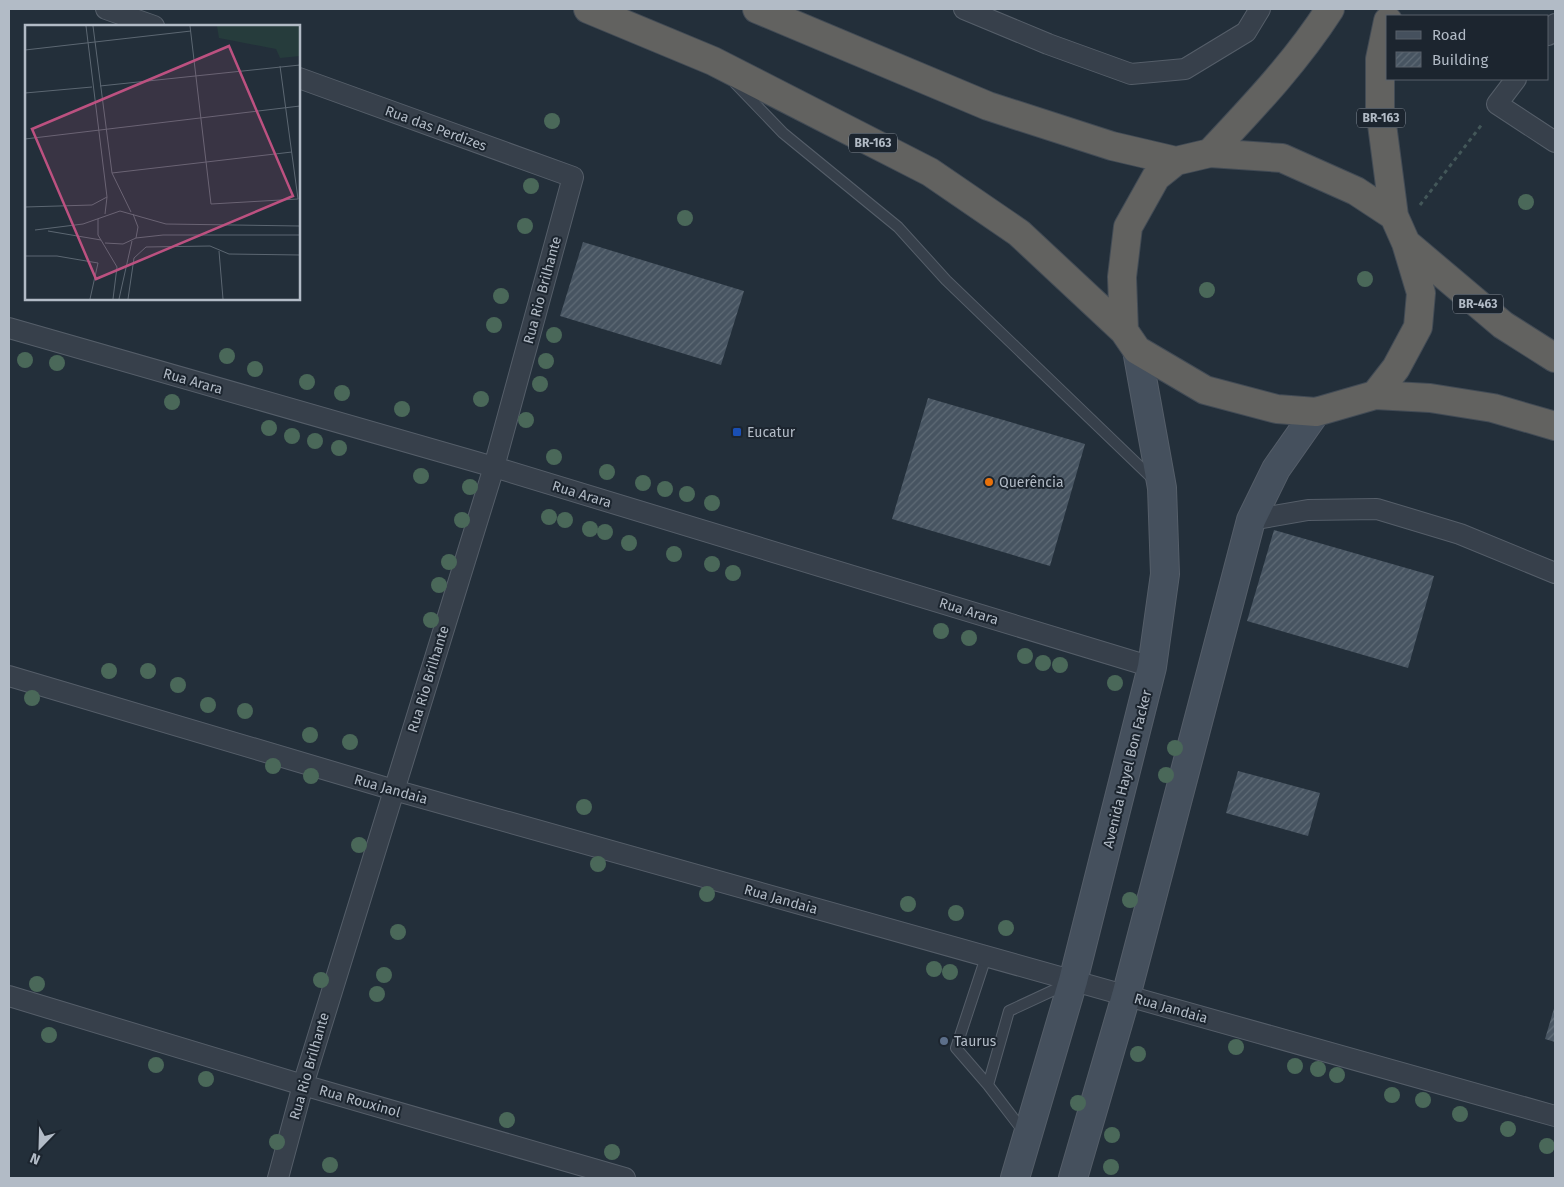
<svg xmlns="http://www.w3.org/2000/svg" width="1564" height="1187" viewBox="0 0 1564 1187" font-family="'Fira Sans',sans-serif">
<defs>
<pattern id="building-hatch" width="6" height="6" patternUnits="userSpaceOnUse" patternTransform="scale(1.25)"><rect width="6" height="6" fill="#475461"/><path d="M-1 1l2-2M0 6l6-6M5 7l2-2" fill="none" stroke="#5f6b76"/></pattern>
</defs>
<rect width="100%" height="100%" fill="#232f3a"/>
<path fill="url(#building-hatch)" d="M583 242 744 291 721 365 560 316Z
M928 398 1085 444 1050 566 892 519Z
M1274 530 1434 576 1408 668 1247 621Z
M1238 771 1320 793 1308 836 1226 813Z
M1555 1005V1042L1545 1039Z"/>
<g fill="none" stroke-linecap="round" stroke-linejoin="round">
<defs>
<path id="service" d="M735 83 783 133 898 227 946 280 1154 480
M986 957 956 1048 988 1085
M1024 1132 988 1085 1009 1011 1067 984"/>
<path id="minor" d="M106 9 154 26
M964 9 1048 44 1131 74 1185 69 1246 32 1260 9
M1548 35 1555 24
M1516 79 1497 104 1555 142
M9 328 494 467 1152 667
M1251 520 1308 510 1377 509 1460 534 1555 573
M9 676 394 790 1555 1116
M9 996 303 1085 625 1178
M278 1178 303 1085 494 467 573 177 299 78"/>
<path id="secondary" d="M1015 1178 1073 981 1152 667 1165 574 1162 488 1137 350
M1073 1178 1126 996 1251 520 1276 469 1316 412"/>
<path id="trunk" d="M588 9 713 61 930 172 1019 233 1124 331 1137 350 1205 390 1277 409 1316 412 1375 395 1430 398 1493 408 1555 426
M757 9 988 106 1112 146 1176 161
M1210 153C1253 107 1296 62 1330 9
M1406 243 1503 325 1555 358
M1124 331 1122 277 1128 227 1156 177 1176 161 1210 153 1282 158 1356 191 1394 216
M1375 395 1396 368 1418 327 1421 293 1406 243 1394 216 1380 109V59L1388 21"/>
</defs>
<use href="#service" stroke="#555e69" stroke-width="12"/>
<use href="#minor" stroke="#555e69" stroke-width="22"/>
<use href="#secondary" stroke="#555e69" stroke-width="30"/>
<use href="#trunk" stroke="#424b55" stroke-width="30"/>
<path stroke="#435759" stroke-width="3" stroke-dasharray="4 4" stroke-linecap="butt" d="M1420 205 1483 123"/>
<use href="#service" stroke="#37404b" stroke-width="10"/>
<use href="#minor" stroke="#37404b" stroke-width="20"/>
<use href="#secondary" stroke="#45505d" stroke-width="28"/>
<use href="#trunk" stroke="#626260" stroke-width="28"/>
</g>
<g fill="#4a6859">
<circle cx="552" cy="121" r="8"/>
<circle cx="531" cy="186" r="8"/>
<circle cx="1526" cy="202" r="8"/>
<circle cx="685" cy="218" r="8"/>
<circle cx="525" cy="226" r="8"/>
<circle cx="1365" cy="279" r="8"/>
<circle cx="1207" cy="290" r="8"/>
<circle cx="501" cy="296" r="8"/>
<circle cx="494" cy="325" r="8"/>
<circle cx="554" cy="335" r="8"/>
<circle cx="227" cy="356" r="8"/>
<circle cx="25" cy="360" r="8"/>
<circle cx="546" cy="361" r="8"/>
<circle cx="57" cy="363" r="8"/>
<circle cx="255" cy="369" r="8"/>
<circle cx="307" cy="382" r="8"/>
<circle cx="540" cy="384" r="8"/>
<circle cx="342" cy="393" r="8"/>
<circle cx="481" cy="399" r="8"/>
<circle cx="172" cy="402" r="8"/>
<circle cx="402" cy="409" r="8"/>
<circle cx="526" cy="420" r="8"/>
<circle cx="269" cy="428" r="8"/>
<circle cx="292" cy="436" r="8"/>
<circle cx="315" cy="441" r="8"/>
<circle cx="339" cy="448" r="8"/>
<circle cx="554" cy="457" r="8"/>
<circle cx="607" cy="472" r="8"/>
<circle cx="421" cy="476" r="8"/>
<circle cx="643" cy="483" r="8"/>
<circle cx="470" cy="487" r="8"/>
<circle cx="665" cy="489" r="8"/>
<circle cx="687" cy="494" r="8"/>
<circle cx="712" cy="503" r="8"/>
<circle cx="549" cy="517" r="8"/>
<circle cx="462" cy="520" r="8"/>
<circle cx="565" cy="520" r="8"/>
<circle cx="590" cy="529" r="8"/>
<circle cx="605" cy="532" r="8"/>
<circle cx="629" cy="543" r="8"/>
<circle cx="674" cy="554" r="8"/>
<circle cx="449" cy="562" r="8"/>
<circle cx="712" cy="564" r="8"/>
<circle cx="733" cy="573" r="8"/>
<circle cx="439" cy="585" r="8"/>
<circle cx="431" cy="620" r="8"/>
<circle cx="941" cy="631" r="8"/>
<circle cx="969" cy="638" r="8"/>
<circle cx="1025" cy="656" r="8"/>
<circle cx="1043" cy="663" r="8"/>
<circle cx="1060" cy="665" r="8"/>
<circle cx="109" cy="671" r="8"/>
<circle cx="148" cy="671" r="8"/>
<circle cx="1115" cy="683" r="8"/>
<circle cx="178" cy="685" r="8"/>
<circle cx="32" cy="698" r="8"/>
<circle cx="208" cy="705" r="8"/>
<circle cx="245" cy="711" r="8"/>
<circle cx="310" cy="735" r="8"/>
<circle cx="350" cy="742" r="8"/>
<circle cx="1175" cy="748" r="8"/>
<circle cx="273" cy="766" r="8"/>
<circle cx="1166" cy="775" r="8"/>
<circle cx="311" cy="776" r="8"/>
<circle cx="584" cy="807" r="8"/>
<circle cx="359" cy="845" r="8"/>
<circle cx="598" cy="864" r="8"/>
<circle cx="707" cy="894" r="8"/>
<circle cx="1130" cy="900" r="8"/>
<circle cx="908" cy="904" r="8"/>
<circle cx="956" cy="913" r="8"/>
<circle cx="1006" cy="928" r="8"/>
<circle cx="398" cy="932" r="8"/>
<circle cx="934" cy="969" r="8"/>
<circle cx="950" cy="972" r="8"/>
<circle cx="384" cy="975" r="8"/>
<circle cx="321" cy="980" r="8"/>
<circle cx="37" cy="984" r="8"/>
<circle cx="377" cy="994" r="8"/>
<circle cx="49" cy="1035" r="8"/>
<circle cx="1236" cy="1047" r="8"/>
<circle cx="1138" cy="1054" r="8"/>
<circle cx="156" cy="1065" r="8"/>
<circle cx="1295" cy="1066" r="8"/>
<circle cx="1318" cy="1069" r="8"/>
<circle cx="1337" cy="1075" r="8"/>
<circle cx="206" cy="1079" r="8"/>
<circle cx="1392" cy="1095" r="8"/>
<circle cx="1423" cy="1100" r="8"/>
<circle cx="1078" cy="1103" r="8"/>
<circle cx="1460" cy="1114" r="8"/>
<circle cx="507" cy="1120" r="8"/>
<circle cx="1508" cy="1129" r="8"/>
<circle cx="1112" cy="1135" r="8"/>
<circle cx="277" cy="1142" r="8"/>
<circle cx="1547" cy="1146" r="8"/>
<circle cx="612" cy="1152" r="8"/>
<circle cx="330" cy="1165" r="8"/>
<circle cx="1111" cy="1167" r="8"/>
</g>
<rect fill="#1a4fb4" stroke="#1c252f" stroke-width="2" x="732" y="427" width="10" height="10" rx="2.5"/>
<circle fill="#e8710a" stroke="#1c252f" stroke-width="2" cx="989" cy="482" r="5"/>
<circle fill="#5c6f8a" stroke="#1c252f" stroke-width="2" cx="944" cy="1041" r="5"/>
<g text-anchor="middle" stroke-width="4" stroke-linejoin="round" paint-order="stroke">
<g fill="#1c252f" stroke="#858e99" stroke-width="1">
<rect x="1357" y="108.5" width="48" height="19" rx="4"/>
<rect x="849" y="133.5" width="48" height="19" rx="4"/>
<rect x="1453" y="294.5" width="50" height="19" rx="4"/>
</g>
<g font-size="12" font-weight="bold" fill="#b2bbc6">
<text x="1381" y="122">BR-163</text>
<text x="873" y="147">BR-163</text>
<text x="1478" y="308">BR-463</text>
</g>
<g font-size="14" fill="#b2bbc6" stroke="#1c252f">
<text transform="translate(436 128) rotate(20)" y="5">Rua das Perdizes</text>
<text transform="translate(542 290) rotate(-75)" y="5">Rua Rio Brilhante</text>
<text transform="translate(193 381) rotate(16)" y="5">Rua Arara</text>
<text transform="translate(582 494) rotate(17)" y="5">Rua Arara</text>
<text transform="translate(969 611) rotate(17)" y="5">Rua Arara</text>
<text transform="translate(428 679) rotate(-73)" y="5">Rua Rio Brilhante</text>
<text transform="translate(1127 769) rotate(-76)" y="5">Avenida Hayel Bon Facker</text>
<text transform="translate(391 789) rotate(16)" y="5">Rua Jandaia</text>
<text transform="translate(781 899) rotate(16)" y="5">Rua Jandaia</text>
<text transform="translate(1171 1008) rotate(16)" y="5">Rua Jandaia</text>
<text transform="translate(309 1066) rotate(-74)" y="5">Rua Rio Brilhante</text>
<text transform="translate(360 1101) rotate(16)" y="5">Rua Rouxinol</text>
</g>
<g font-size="14" fill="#b2bbc6" stroke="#1c252f" text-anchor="start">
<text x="747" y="437">Eucatur</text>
<text x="999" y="487">Querência</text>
<text x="954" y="1046">Taurus</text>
</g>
</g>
<g transform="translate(25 25)">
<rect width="275" height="275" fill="#232f3a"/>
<path d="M192 1H275V31L255 33 251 24 194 13Z" fill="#263c3c"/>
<path fill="none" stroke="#5c6772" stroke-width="1" d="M61 1 82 172 80 189M68 1 87 148 106 187M165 1 186 179 273 174 255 41M0 25 166 6M75 61 275 40M0 68 67 62M0 114 275 81M87 148 267 127M0 182 67 180 82 172M108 189 113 202 111 213M73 194V210L92 242 88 274M10 205 58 199 95 186 141 199 275 201M23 206 76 215M80 218 98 219 111 213 138 210H275M194 226 198 274M0 231H32L73 238 65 274M94 274 107 216M103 274 109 233 121 222 185 221 204 229 275 230"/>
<path fill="#bc5180" fill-opacity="0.15" stroke="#bc5180" stroke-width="2.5" d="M204 21 268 171 71 254 7 104Z"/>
<rect width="275" height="275" fill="none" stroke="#b2bbc6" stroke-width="2.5"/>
</g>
<rect width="1564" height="1187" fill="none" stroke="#b2bbc6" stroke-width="20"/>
<rect x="1386" y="15" width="162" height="65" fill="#1c252f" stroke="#58616b"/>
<rect x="1396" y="31" width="25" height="8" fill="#45505d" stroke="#58616b"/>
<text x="1432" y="40" font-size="15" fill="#b2bbc6">Road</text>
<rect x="1396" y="52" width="25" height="15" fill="url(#building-hatch)" stroke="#58616b"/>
<text x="1432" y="65" font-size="15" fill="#b2bbc6">Building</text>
<g transform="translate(40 1147) rotate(203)" stroke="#1c252f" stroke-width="4" paint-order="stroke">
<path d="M0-4L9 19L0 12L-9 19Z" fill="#b2bbc6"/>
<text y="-8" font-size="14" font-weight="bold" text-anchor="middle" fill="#b2bbc6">N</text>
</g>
</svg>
